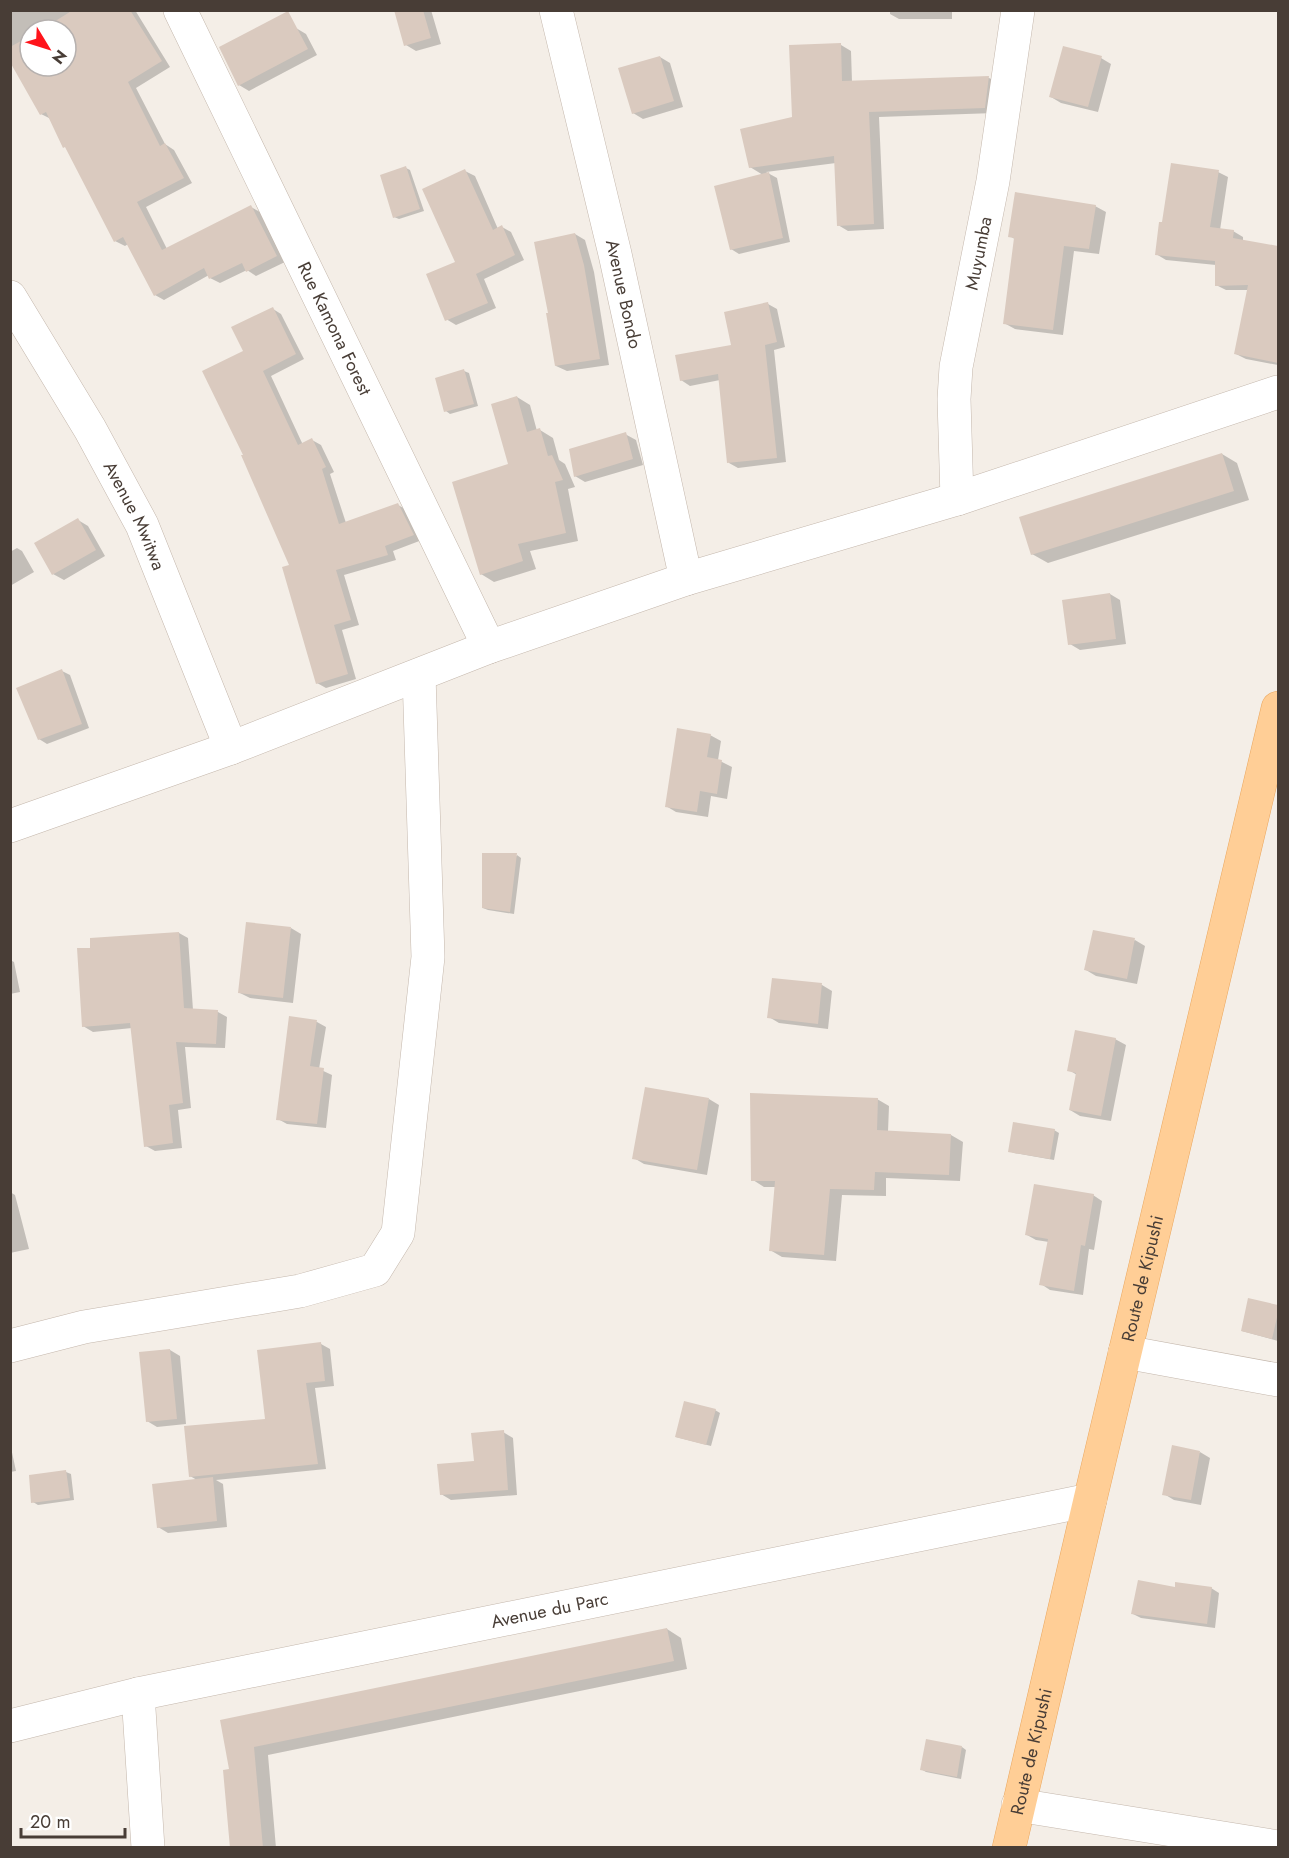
<svg xmlns="http://www.w3.org/2000/svg" width="1289" height="1858" viewBox="0 0 1289 1858" font-family="Jost,sans-serif">
<rect width="100%" height="100%" fill="#f4eee7"/>
<path fill="#0003" fill-rule="evenodd" d="M10 10H135L170 67 136 88 165 144 174 150 192 183 146 207 167 249 251 207 260 212 285 262 256 276 247 270 220 283 210 278 209 275 164 300 155 295 128 244 125 246 115 241 51 119 41 114 10 59ZM30 30H66V66H30Z
M396 10H431L441 44 416 51 406 45Z
M890 10H952V19H899L890 14Z
M296 28 306 34 317 55 249 91 239 85Z
M841 45 851 51 852 82 989 78 999 83 995 113 879 117 884 229 848 231 838 225 836 163 766 172 777 178 790 242 739 254 731 249 763 175 750 167 793 118Z
M660 57 670 63 683 107 643 119 633 113Z
M1101 58 1111 64 1098 112 1061 103 1051 97Z
M406 168 410 170 424 211 399 219 394 217Z
M465 171 475 176 498 229 502 227 511 232 524 260 484 279 496 308 456 325 446 319 457 263Z
M1218 172 1228 177 1220 230 1233 231 1243 237V241L1278 248V365L1246 359 1236 354 1248 290H1226L1216 285V265L1166 260 1156 254 1163 224Z
M1095 206 1106 212 1099 254 1074 251 1063 335 1015 329 1004 323 1016 240 1010 236Z
M575 234 585 240 594 272 609 365 567 371 556 366Z
M768 304 777 309 785 347 774 350 786 462 738 468 729 463 720 380 690 386 681 380 732 346Z
M273 309 281 314 304 359 271 376 303 445 312 440 321 445 334 472 330 474 346 523 398 505 407 510 422 540 393 551 396 560 344 575 359 625 342 630 356 679 326 688 317 683 245 352Z
M464 371 469 373 478 406 450 414 446 411Z
M517 397 530 405 537 431 540 430 553 438 559 460 565 464 575 487 568 489 578 541 530 551 536 569 494 582 481 574 510 465Z
M625 434 636 440 643 465 585 482 575 476Z
M1222 454 1237 463 1249 500 1048 563 1032 554Z
M78 520 88 526 105 556 64 580 53 574Z
M17 548 22 551 34 572 10 586V552Z
M1110 594 1120 600 1126 644 1080 650 1070 644Z
M62 671 70 675 89 728 47 744 39 739Z
M710 735 721 741 718 760 732 767 727 799 711 796 708 817 676 812 666 806Z
M517 855 521 858 514 914 488 910 483 908Z
M291 928 301 934 293 1003 250 998 240 993Z
M179 933 188 938 193 1010 218 1012 227 1017 225 1048 185 1047 191 1108 178 1110 182 1148 155 1151 146 1146 132 1028 93 1032 83 1026Z
M1135 940 1145 946 1137 984 1096 976 1086 970Z
M10 960 14 962 20 992 10 994Z
M773 979 822 985 832 991 828 1029 779 1023 769 1017Z
M291 1018 317 1022 326 1027 319 1069 332 1075 326 1128 287 1124 278 1119Z
M1115 1039 1126 1045 1111 1121 1080 1116 1070 1110 1077 1075 1069 1070Z
M709 1099 719 1105 707 1175 644 1164 634 1158Z
M877 1099 889 1106 888 1132 951 1135 963 1142 960 1181 886 1178V1196L842 1195 836 1261 782 1257 770 1250 776 1187H764L753 1180Z
M1054 1130 1059 1133 1054 1160 1014 1153 1009 1151Z
M10 1192 15 1195 29 1249 10 1253Z
M1093 1195 1102 1201 1094 1250 1089 1249 1083 1295 1050 1290 1041 1284 1049 1242 1036 1240 1027 1235Z
M1250 1300 1278 1307V1341L1242 1331Z
M321 1344 330 1349 334 1386 315 1388 326 1469 216 1480 223 1484 227 1527 168 1533 158 1527 197 1480 190 1476 267 1420Z
M170 1350 180 1356 186 1424 157 1427 147 1421Z
M715 1410 720 1413 711 1446 676 1437Z
M503 1432 513 1438 517 1495 451 1500 441 1494 475 1463Z
M10 1443 16 1471 10 1472Z
M1200 1452 1210 1458 1201 1505 1174 1500 1164 1494Z
M66 1472 71 1474 74 1500 38 1505 33 1502Z
M1176 1588H1211L1219 1593 1215 1628 1141 1618 1133 1614Z
M667 1629 681 1638 687 1669 268 1755 276 1848H231V1771L222 1721Z
M962 1747 966 1750 961 1779 926 1772 921 1769Z"/>
<path fill="#dacabf" d="M73 10H130L162 61 128 82 160 146 165 143 184 178 137 202 162 250 251 205 277 256 246 272 242 263 209 279 204 268 154 296 123 237 114 242 65 147 63 148 46 112 40 115 10 62V47L30 36V66H66V30H41Z
M394 10H423L431 38 404 46Z
M288 11 308 49 238 86 219 47Z
M841 43 842 81 989 76 985 108 869 112 874 224 837 226 834 156 749 168 740 129 792 117 789 45Z
M1063 46 1102 56 1088 107 1049 97Z
M660 56 674 101 632 114 618 68Z
M1171 163 1219 170 1210 227 1234 230 1233 238 1278 246V363L1234 354 1248 285 1215 286V261L1155 255 1159 222H1162Z
M406 166 420 209 393 218 380 175Z
M465 169 493 230 502 225 515 255 476 274 488 303 445 321 426 274 455 262 422 189Z
M769 172 783 238 730 250 714 186Z
M1015 192 1096 205 1089 249 1064 246 1053 330 1003 324 1014 238 1008 237Z
M575 233 584 265 600 359 555 366 546 313H548L534 242Z
M768 302 777 342 765 345 777 458 727 463 718 374 680 381 675 355 731 345 724 312Z
M273 307 296 354 263 371 298 445 312 438 326 467 322 469 339 524 398 503 414 535 385 546 388 555 336 570 351 620 334 625 348 674 316 684 282 567 289 565 241 455H243L202 371 243 351 231 327Z
M464 369 474 404 444 412 435 378Z
M517 396 527 432 540 428 548 456 552 455 563 480 555 482 566 533 518 544 523 561 480 575 452 482 508 464 491 404Z
M626 432 633 459 574 477 569 449Z
M1222 453 1234 491 1031 555 1019 517Z
M78 518 96 550 52 575 34 543Z
M1110 593 1116 639 1068 645 1062 600Z
M62 669 82 724 38 740 16 688Z
M677 728 711 734 707 757 722 760 717 794 700 791 697 812 665 807Z
M482 853H517L510 912 482 908Z
M246 922 291 927 283 998 238 993Z
M1093 930 1135 938 1127 979 1084 970Z
M179 932 184 1008 218 1010 216 1044 176 1042 183 1103 169 1105 173 1143 144 1147 130 1023 82 1027 77 948H90V938Z
M772 978 822 983 818 1024 767 1018Z
M289 1016 317 1020 310 1066 324 1068 317 1124 276 1120Z
M1075 1030 1116 1038 1101 1116 1069 1110 1076 1073 1067 1071Z
M645 1087 709 1098 697 1170 632 1159Z
M750 1093 878 1098 877 1130 951 1134 949 1175 875 1172 874 1190 830 1189 824 1255 769 1251 775 1181H751Z
M1013 1122 1055 1129 1050 1159 1008 1152Z
M1034 1184 1094 1194 1085 1246 1081 1245 1074 1291 1039 1285 1048 1239 1025 1235Z
M1248 1298 1278 1305V1313L1272 1339 1241 1331Z
M321 1342 325 1381 306 1383 318 1464 189 1477 184 1426 265 1419 257 1350Z
M170 1349 177 1419 146 1422 139 1352Z
M684 1401 716 1409 706 1445 675 1437Z
M504 1430 508 1490 440 1495 437 1464 474 1461 471 1433Z
M1172 1445 1200 1451 1191 1500 1162 1495Z
M66 1470 70 1498 31 1503 29 1475Z
M213 1477 217 1521 157 1528 152 1484Z
M1138 1580 1175 1587V1582L1212 1587 1207 1624 1131 1614Z
M667 1628 674 1661 254 1747 263 1848H230L223 1770 229 1769 220 1720Z
M926 1739 962 1746 957 1777 920 1770Z"/>
<g fill="none" stroke-linecap="round" stroke-linejoin="round">
<defs>
<g id="minor">
<path id="s1" d="M180 10 489 647"/>
<path id="s2" d="M556 10 615 254 686 579"/>
<path id="s3" d="M10 297 90 429 142 525 231 748"/>
<path id="s4" d="M957 499 954 399 956 367 993 181 1018 10"/>
<path d="M10 826 231 748 489 647 686 579 957 499 1278 392"/>
<path d="M10 1346 84 1327 300 1291 375 1270 398 1233 428 957 419 675"/>
<path d="M1125 1352 1278 1380"/>
<path d="M138 1694 148 1848"/>
<path id="s5" d="M10 1726 138 1694 1090 1500"/>
<path d="M1018 1805 1278 1847"/>
</g>
<g id="major">
<path id="s6" d="M1009 1848 1090 1500 1278 708"/>
</g>
</defs>
<use href="#minor" stroke="#c4b7ac" stroke-width="34"/>
<use href="#major" stroke="#eaa75f" stroke-width="34"/>
<use href="#minor" stroke="#fff" stroke-width="33"/>
<use href="#major" stroke="#ffce96" stroke-width="33"/>
</g>
<g text-anchor="middle" stroke-width="6" stroke-linejoin="round" paint-order="stroke">
<g font-size="18" fill="#483d36" stroke="#fff">
<text dy="6" stroke="none"><textPath href="#s4" startOffset="248">Muyumba</textPath></text>
<text dy="6" stroke="none"><textPath href="#s2" startOffset="292">Avenue Bondo</textPath></text>
<text dy="6" stroke="none"><textPath href="#s1" startOffset="354">Rue Kamona Forest</textPath></text>
<text dy="6" stroke="none"><textPath href="#s3" startOffset="252">Avenue Mwitwa</textPath></text>
<text dy="6" stroke="none"><textPath href="#s6" startOffset="585">Route de Kipushi</textPath></text>
<text dy="6" stroke="none"><textPath href="#s5" startOffset="552">Avenue du Parc</textPath></text>
<text dy="6" stroke="none"><textPath href="#s6" startOffset="99">Route de Kipushi</textPath></text>
</g>
</g>
<rect width="1289" height="1858" fill="none" stroke="#483d36" stroke-width="24"/>
<g transform="translate(48 48) rotate(128)"><circle r="28" fill="#ffffff" stroke="#b6b1af" stroke-width="1.5"/>
<path d="M0-4.5L10 22L0 15L-10 22Z" fill="#ff141b"/>
<text y="-9" font-size="16" font-weight="bold" text-anchor="middle" fill="#483d36">N</text>
</g>
<path d="M21 1828v9h104v-9" fill="none" stroke="#483d36" stroke-width="3"/>
<text x="30" y="1828" font-size="18" fill="#483d36" stroke="#ffffff" stroke-width="4.5" paint-order="stroke">20 m</text>
</svg>
